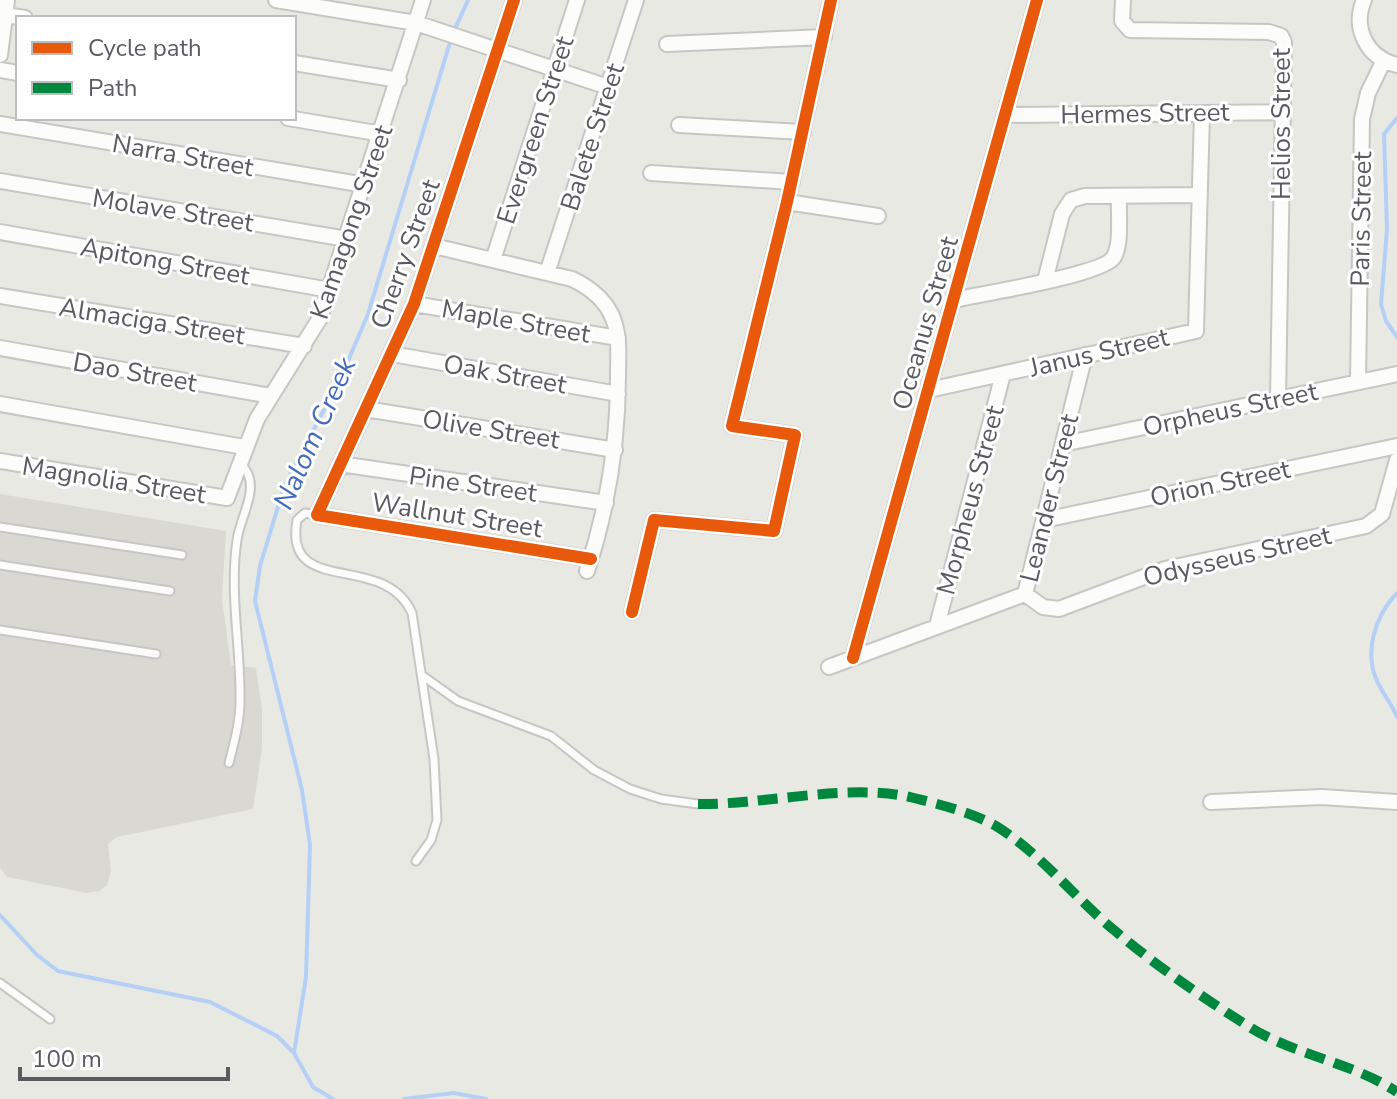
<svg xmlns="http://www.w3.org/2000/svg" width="1397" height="1099" viewBox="0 0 1397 1099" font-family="'Nunito Sans',sans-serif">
<rect width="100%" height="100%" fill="#e9e9e3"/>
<path fill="#d9d8d3" d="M0 494 226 531 222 599 231 665 256 668 262 709V748L253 809 117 837 108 844 111 871 107 885 99 891 87 893 7 877 0 867Z"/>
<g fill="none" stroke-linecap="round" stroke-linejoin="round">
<path stroke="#b4d0f6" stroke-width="4" d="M454 31 468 0
M1397 118 1384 134 1387 229 1381 304 1386 321 1397 337
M1397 593C1375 616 1363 653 1378 683 1384 695 1392 705 1397 717
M0 915 37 955 58 971 210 1002 277 1036 294 1053
M333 1099 313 1087 294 1053 306 977 310 845 302 790 255 601 260 566 284 487 342 375 368 314 451 39
M404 1099 454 1093 486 1099"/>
<defs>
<path id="service" d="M317 515 305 513 297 520C283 599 384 550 412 613L434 759 437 820 431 840 416 861
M0 527 182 555
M0 565 170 591
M0 630 156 654
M423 676 458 701 551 736 594 770 630 789 661 799 698 804
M229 763C234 743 240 722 240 701 241 647 229 594 237 540 240 516 263 485 241 464
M0 983 50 1019"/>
<path id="minor" d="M276 0 416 23 608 87
M514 0 414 304 317 515 591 559
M1123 0 1122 21 1130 30 1269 32 1281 36 1284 42 1278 398
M1364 0C1352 28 1367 58 1397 65
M5 15 25 18
M667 44 824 37
M0 55 7 0
M294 63 399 80
M0 70 18 73
M1005 115 1284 112
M288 118 382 134
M0 124 365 185
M679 125 803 132
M651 173 792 182
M0 181 347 239
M787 202 878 216
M0 232 330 290
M434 246 572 279C591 288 607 301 614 321 620 339 618 358 618 376 618 443 608 507 587 571
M493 260 577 0
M547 273 636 0
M1045 281 1062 214 1071 200 1085 196 1200 195
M0 296 304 346
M954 300C980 294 1103 275 1114 257 1122 242 1118 213 1119 196
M414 304 618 338
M0 348 271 396
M392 354 618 394
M1358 381 1362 119 1368 93 1384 60
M929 390 1196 331 1202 113
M0 404 244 447
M366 409 615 450
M1063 444 1397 374
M0 461 227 498 257 419 320 318 423 0
M340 464 606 503
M1044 520 1397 446
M1025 594 1043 607 1059 609 1165 569 1366 526 1382 514 1397 460
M1025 594 1085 355
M632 612 654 520 774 531 795 435 732 426 787 202 831 0
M937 626 1003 374
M853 658 1037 0
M829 667 1025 594
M1211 802 1322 797 1397 802"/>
</defs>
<use href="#service" stroke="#c6c7c5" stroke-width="11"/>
<use href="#minor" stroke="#c6c7c5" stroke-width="18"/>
<use href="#service" stroke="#fcfcfb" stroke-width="7"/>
<use href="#minor" stroke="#fcfcfb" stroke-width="14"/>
<path stroke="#00873e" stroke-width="10" stroke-dasharray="20 10" stroke-linecap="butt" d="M698 804C763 805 848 783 910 797 938 804 971 812 996 826 1040 853 1074 897 1114 930 1155 965 1202 997 1248 1026 1293 1055 1352 1062 1397 1092"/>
<defs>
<path id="cycleway" d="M514 0 414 304 317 515 591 559
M632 612 654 520 774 531 795 435 732 426 787 202 831 0
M853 658 1037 0"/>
</defs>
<use href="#cycleway" stroke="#fff" stroke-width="17"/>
<use href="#cycleway" stroke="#e8590c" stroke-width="12"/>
</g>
<g text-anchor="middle" stroke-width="6" stroke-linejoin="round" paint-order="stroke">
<g font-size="26" fill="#595b61" stroke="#fff">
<text transform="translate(1145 113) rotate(-1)" y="9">Hermes Street</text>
<text transform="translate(1281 124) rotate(-90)" y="9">Helios Street</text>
<text transform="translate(535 130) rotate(-72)" y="9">Evergreen Street</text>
<text transform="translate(592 137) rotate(-72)" y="9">Balete Street</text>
<text transform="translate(183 155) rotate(10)" y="9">Narra Street</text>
<text transform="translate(173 210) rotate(9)" y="9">Molave Street</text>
<text transform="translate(1361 219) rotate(-89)" y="9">Paris Street</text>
<text transform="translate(351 222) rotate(-71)" y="9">Kamagong Street</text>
<text transform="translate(405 254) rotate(-70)" y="9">Cherry Street</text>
<text transform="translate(165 261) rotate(10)" y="9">Apitong Street</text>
<text transform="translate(152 321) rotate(9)" y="9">Almaciga Street</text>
<text transform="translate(516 321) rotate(10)" y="9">Maple Street</text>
<text transform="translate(925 323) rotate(-74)" y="9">Oceanus Street</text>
<text transform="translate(1099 352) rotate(-13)" y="9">Janus Street</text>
<text transform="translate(135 372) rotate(10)" y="9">Dao Street</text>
<text transform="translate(505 374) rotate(10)" y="9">Oak Street</text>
<text transform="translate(1230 409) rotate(-12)" y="9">Orpheus Street</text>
<text transform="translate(491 429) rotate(9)" y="9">Olive Street</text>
<text transform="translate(114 480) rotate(9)" y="9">Magnolia Street</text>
<text transform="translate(1220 483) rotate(-12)" y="9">Orion Street</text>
<text transform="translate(473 484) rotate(8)" y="9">Pine Street</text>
<text transform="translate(1049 498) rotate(-76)" y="9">Leander Street</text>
<text transform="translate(970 500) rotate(-75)" y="9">Morpheus Street</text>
<text transform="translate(457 515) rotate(9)" y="9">Wallnut Street</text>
<text transform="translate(1237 556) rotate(-13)" y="9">Odysseus Street</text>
</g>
<g font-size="28" font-style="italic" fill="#426bc0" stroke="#fff">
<text transform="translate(314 433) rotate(-66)" y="10">Nalom Creek</text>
</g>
</g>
<rect x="16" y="16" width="280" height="104" fill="#ffffff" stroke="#bdbdc0" stroke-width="2"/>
<rect x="32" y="42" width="40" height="12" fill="#e8590c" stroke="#bdbdc0" stroke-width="2"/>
<text x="88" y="56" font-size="24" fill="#595b61">Cycle path</text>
<rect x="32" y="82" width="40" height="12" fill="#00873e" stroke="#bdbdc0" stroke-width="2"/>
<text x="88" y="96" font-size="24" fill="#595b61">Path</text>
<path d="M20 1067v12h208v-12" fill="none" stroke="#595b61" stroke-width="4"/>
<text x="32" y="1067" font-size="24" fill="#595b61" stroke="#ffffff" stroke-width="6" paint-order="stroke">100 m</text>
</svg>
